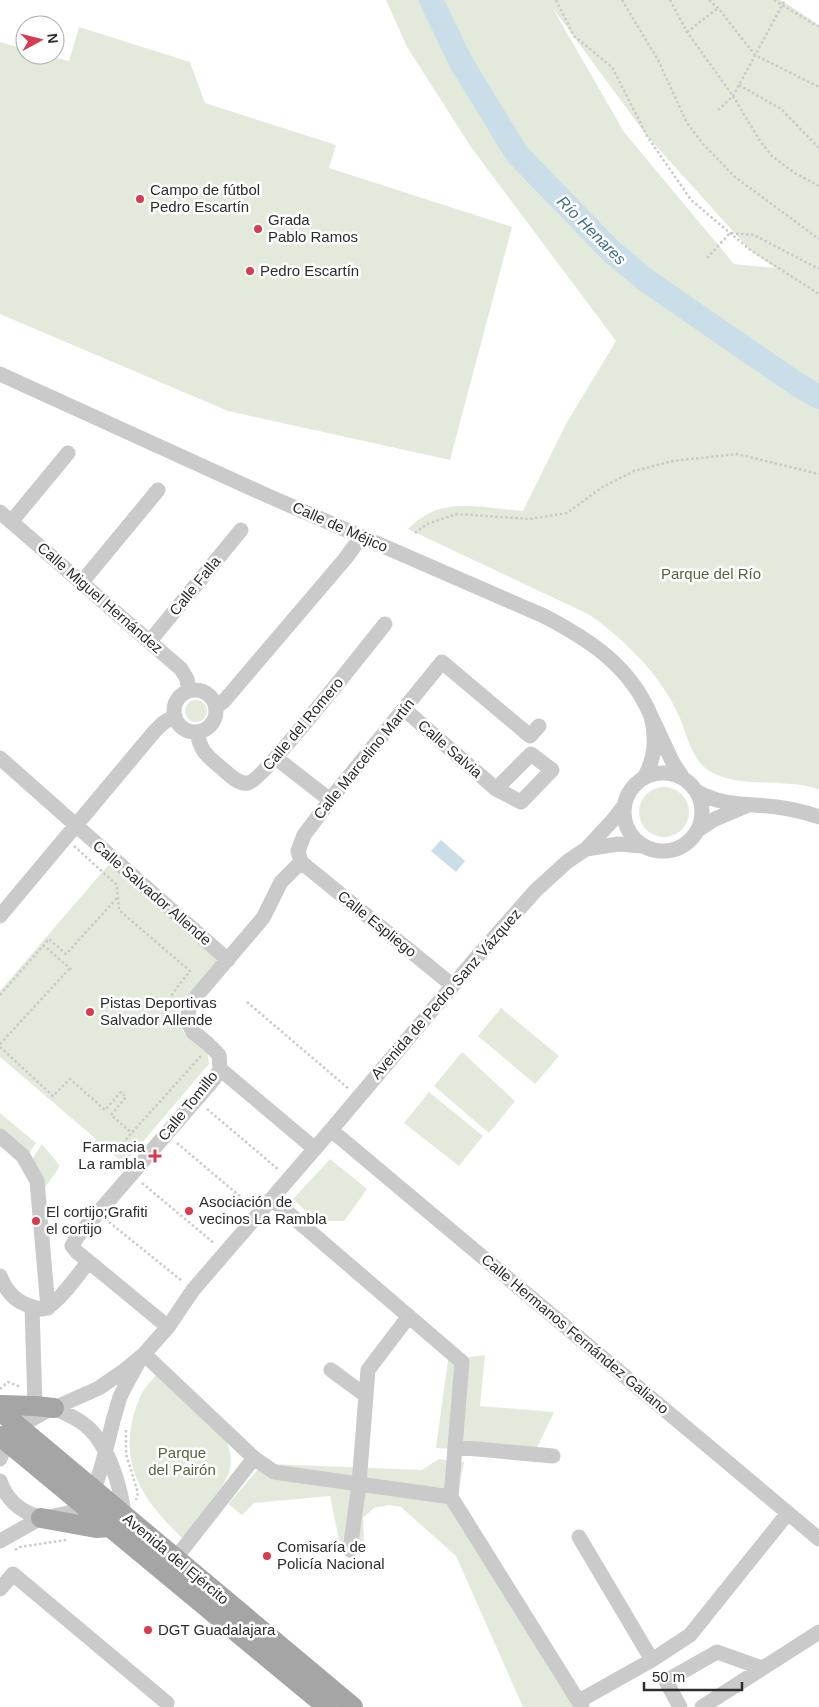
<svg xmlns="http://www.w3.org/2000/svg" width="819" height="1707" viewBox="0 0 819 1707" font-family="Helvetica,sans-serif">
<rect width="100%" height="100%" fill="#fff"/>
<path fill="#e4eadb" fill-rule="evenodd" d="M386 0H781L819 25V790C814 787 807 786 801 785 772 780 733 787 708 770 692 759 688 738 681 721 679 714 674 707 671 700 650 665 623 639 590 615L408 529C442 494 481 508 523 511L566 424 616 341 471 147 407 47ZM552 7 647 136 749 249 775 268 734 264 624 132Z
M79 27 190 62 205 103 336 145 329 168 512 227 450 460 228 411 0 314V42L25 49V55H46L69 61Z
M185 711a11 11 0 1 1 22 0a11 11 0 1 1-22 0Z
M639 812a25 25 0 1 1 50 0a25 25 0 1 1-50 0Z
M110 863 220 958 180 1006 179 1019 183 1032 207 1052 209 1064 124 1164 108 1150 106 1152 94 1142 96 1139 0 1057V991Z
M501 1008 559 1056 535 1084 478 1036Z
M462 1052 515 1101 489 1133 434 1086Z
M429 1092 483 1136 459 1166 404 1123Z
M0 1113 36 1143 27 1157 0 1133Z
M42 1144 60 1166 44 1189 28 1165Z
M330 1159 367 1189 344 1221H316L293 1199Z
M485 1355 480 1406 554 1412 534 1454 436 1448 448 1360Z
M156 1375 226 1440C238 1468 226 1482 209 1504 201 1516 192 1528 183 1539 166 1522 148 1504 138 1482 125 1454 128 1421 142 1393 145 1387 151 1381 156 1375Z
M439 1459 464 1462 457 1498 585 1707H523L456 1556 401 1507 389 1505 374 1508 363 1518 364 1541 340 1545 330 1496 254 1503 242 1515 228 1504 260 1467 271 1464 422 1470Z"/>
<path fill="#c9dee8" d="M441 840 465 861 456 872 431 851Z"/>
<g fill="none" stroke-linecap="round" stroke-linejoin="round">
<path stroke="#c9dee8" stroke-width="24" d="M431 0 462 64 517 154 612 252 647 281 798 385 819 397"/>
<path stroke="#cacaca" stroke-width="2.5" stroke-dasharray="2.5 2.5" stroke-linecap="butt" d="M556 0 574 36 612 67 647 136 691 200 749 249 819 294
M622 0 658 60 687 123 704 145 735 177 819 239
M670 0 687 32 733 96 760 141 772 156 793 172 819 186
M709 0 718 8 755 55 819 87
M774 0 819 27
M687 32 718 8
M739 85 781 109 819 148
M718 110 733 96 785 0
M707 258 730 233 754 235 819 269
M415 533 427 524 457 514 529 519 567 513 601 488 634 471 673 461 737 454 819 474
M74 846 117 885 119 910 190 971C176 990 156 1006 175 1029
M43 945 72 970
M0 995 49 939 66 954 118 897
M247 1002 349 1089
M0 1044 70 968
M0 1047 53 1096 70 1079 105 1110 121 1092 126 1097 111 1115 132 1133
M207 1109 279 1170
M177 1143 249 1204
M119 1147 200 1057 199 1055
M142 1183 215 1244
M109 1222 182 1281
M0 1389 8 1382 21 1387
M126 1430V1454L138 1493 136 1500
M15 1550 20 1547 66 1540"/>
<path stroke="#cacaca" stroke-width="15" d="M0 374 266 495 544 616C590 640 630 666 651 716
M0 512 181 669 187 679 189 691
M11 522 68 453
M82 582 158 490
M150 641 241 530
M174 711a21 21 0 1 1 42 0a21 21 0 1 1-42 0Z
M216 707 224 701 345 559 361 537
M404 709 496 789 531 754 552 770 521 802 496 789
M197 732C200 750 206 755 219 766 227 772 237 785 248 783 262 781 368 645 385 624
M0 758 228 960
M276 758 330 800
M624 812a39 39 0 1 1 78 0a39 39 0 1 1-78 0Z
M645 776C656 756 656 737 651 716L673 763 683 778
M696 791C723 807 748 803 777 807 791 809 805 812 819 817
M698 830 715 819 746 806
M586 849 618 844 642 846
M301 862 298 851 304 835 338 790 442 662 530 736 539 726
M301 862 452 985
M0 916 154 732 163 723 175 716
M220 1069 315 1149
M331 1130 819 1539
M0 1136 23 1156 37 1181 48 1308
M272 1199 462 1362 455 1447
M0 1276C5 1288 12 1299 25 1304 30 1306 37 1309 43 1309 56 1307 80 1272 88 1262
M32 1307 35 1406
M168 1327 77 1252 72 1246 77 1237 214 1079 220 1069 219 1055 207 1043 193 1032 187 1021 189 1009 199 993 263 918 281 882 301 862
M144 1354 254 1458 274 1472 451 1497 455 1447 553 1456
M331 1370 365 1395
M54 1408C64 1413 76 1417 85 1425 108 1443 121 1487 124 1515
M0 1459 7 1442 25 1423 45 1412 99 1388 125 1370 144 1354 168 1327 193 1290 331 1130 476 958 536 890 568 861 586 849 613 820 623 807
M0 1481C6 1498 19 1511 37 1516 44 1518 52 1517 59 1515 97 1510 101 1467 109 1437 112 1424 116 1410 120 1397 125 1386 132 1374 138 1363
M451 1497 582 1707
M0 1541 41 1518
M350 1550 359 1484 368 1370 409 1316
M175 1559 254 1458
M0 1589 13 1574 167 1703
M652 1660 690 1635 788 1513
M579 1701 652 1660 579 1537
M680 1707 666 1681 717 1652 762 1668
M702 1707 819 1632"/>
<path stroke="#a5a5a5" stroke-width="20" d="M0 1405 35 1406 54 1408
M0 1411 353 1707
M0 1436 327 1707
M41 1518 96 1528 110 1527"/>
</g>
<g fill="#d83b4f" stroke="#fff" stroke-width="2">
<circle cx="140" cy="199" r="5"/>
<circle cx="258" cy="229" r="5"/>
<circle cx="250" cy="271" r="5"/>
<circle cx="90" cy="1012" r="5"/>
<path d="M152.5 1148.5h5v5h5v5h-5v5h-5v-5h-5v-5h5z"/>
<circle cx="189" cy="1211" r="5"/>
<circle cx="36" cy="1221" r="5"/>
<circle cx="267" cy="1556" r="5"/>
<circle cx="148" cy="1630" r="5"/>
</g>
<g text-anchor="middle" stroke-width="5" stroke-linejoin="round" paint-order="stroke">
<g font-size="15" fill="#2d2d2d" stroke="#fff" text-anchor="start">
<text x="150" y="195">Campo de fútbol<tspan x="150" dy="17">Pedro Escartín</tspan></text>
<text x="268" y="225">Grada<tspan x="268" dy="17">Pablo Ramos</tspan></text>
<text x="260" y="276">Pedro Escartín</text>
<text x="100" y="1008">Pistas Deportivas<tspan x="100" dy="17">Salvador Allende</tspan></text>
<text x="145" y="1152" text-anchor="end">Farmacia<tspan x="145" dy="17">La rambla</tspan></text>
<text x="199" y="1207">Asociación de<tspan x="199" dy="17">vecinos La Rambla</tspan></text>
<text x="46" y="1217">El cortijo;Grafiti<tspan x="46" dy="17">el cortijo</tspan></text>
<text x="277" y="1552">Comisaría de<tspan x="277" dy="17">Policía Nacional</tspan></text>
<text x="158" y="1635">DGT Guadalajara</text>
</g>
<g font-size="15" fill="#2d2d2d" stroke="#fff">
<text transform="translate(340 527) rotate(24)" y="5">Calle de Méjico</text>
<text transform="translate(195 586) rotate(-51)" y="5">Calle Falla</text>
<text transform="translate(100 598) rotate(41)" y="5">Calle Miguel Hernández</text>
<text transform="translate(303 724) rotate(-50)" y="5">Calle del Romero</text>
<text transform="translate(450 749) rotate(41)" y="5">Calle Salvia</text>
<text transform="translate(364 759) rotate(-51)" y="5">Calle Marcelino Martín</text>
<text transform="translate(152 893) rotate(41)" y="5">Calle Salvador Allende</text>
<text transform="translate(377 924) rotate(39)" y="5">Calle Espliego</text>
<text transform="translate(446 994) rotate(-49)" y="5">Avenida de Pedro Sanz Vázquez</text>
<text transform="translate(188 1106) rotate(-51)" y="5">Calle Tomillo</text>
<text transform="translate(575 1334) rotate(40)" y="5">Calle Hermanos Fernández Galiano</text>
<text transform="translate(176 1559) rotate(40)" y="5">Avenida del Ejército</text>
</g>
<g font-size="15" fill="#52653e" stroke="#fff">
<text x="711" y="579">Parque del Río</text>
<text x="182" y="1458">Parque<tspan x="182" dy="17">del Pairón</tspan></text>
</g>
<g font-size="16" font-style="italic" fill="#417189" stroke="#fff">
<text transform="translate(592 230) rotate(45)" y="6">Río Henares</text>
</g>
</g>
<g transform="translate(40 40) rotate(83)"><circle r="24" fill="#ffffff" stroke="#ababab"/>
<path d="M0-4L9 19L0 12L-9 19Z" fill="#d83b4f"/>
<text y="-8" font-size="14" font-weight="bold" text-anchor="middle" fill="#2d2d2d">N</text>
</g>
<path d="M644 1682v8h98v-8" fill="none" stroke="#2d2d2d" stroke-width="2.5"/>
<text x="652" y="1682" font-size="15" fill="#2d2d2d" stroke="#ffffff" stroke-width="4" paint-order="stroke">50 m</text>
</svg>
